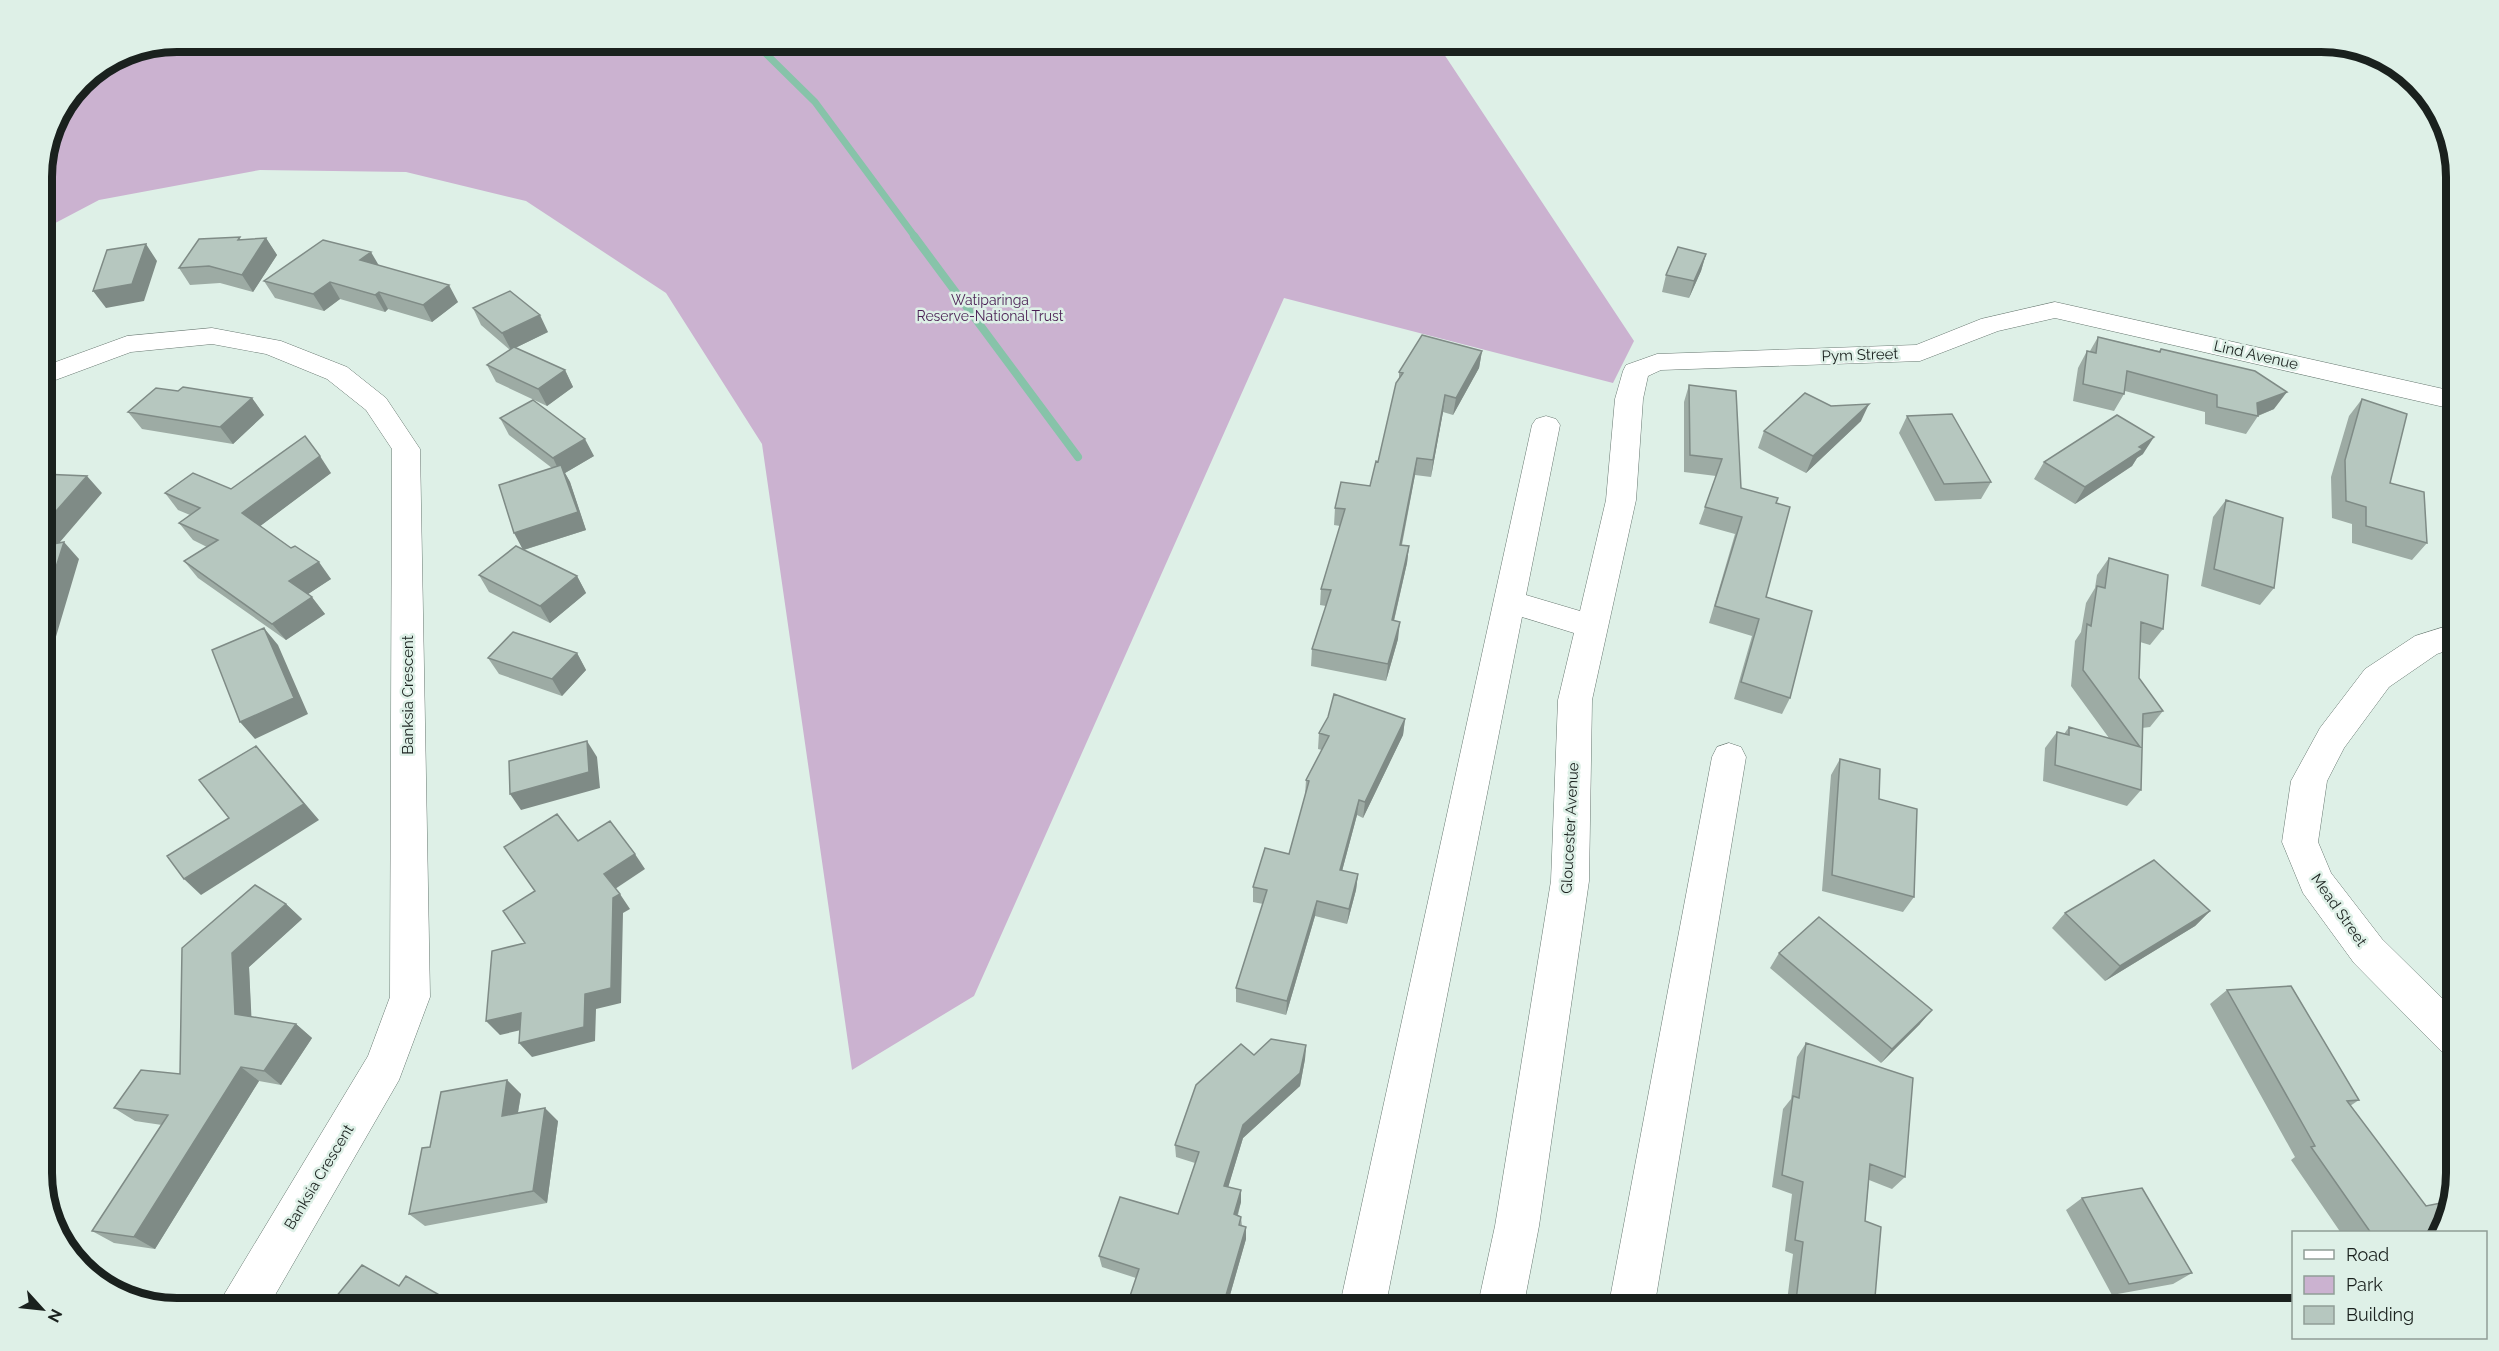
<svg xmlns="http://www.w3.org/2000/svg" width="2499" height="1351" viewBox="0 0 2499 1351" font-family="Raleway,sans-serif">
<rect width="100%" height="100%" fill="#def0e7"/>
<path fill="#cbb2d0" d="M177 42H1436L1634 341 1613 383 1284 298 974 996 852 1070 762 444 666 293 526 201 406 172 260 170 99 200 42 230V169L56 118 82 81 126 52Z"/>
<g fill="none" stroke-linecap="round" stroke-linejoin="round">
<path stroke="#87c3a9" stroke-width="7" d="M754 42 815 102 915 237"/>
<path stroke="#87c3a9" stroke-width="8" d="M914 236 1078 457"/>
<defs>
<path id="minor" d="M2055 302 2457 392V410L2055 318 1998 331 1920 361 1661 370 1648 376 1643 399 1636 500 1592 700 1589 881 1539 1226 1523 1309H1477L1495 1226 1551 881 1558 700 1574 633 1522 617 1385 1309H1339L1532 425 1536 419 1546 416 1556 419 1560 425 1526 595 1580 611 1606 500 1615 399 1623 371 1626 365 1657 354 1916 345 1981 319Z
M212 328 281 341 347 367 386 398 420 449 430 997 399 1080 267 1309H218L225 1293 368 1056 390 997 392 449 366 410 327 379 266 354 212 344 131 352 42 385V367L127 336Z
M2457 623V647L2437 654 2389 687 2344 748 2327 781 2318 842 2331 873 2382 939 2457 1013V1059L2443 1053 2354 963 2303 893 2282 842 2291 781 2320 728 2365 669 2415 636Z
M1729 743 1741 747 1746 757 1654 1309H1608L1712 757 1717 747Z"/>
</defs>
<use href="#minor" stroke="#697972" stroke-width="1"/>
<use href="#minor" fill="#fff" fill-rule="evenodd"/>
</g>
<path fill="#9daba4" d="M266 238 277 255 253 292 220 283 190 285 179 268 241 240Z
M1706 254 1701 271 1689 298 1662 292 1666 275Z
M379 265 458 302 432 322 388 309 385 312 340 299 324 311 275 298 264 281Z
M473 308 548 332 515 348 565 370 573 387 547 406 496 382 487 365 510 350 481 325Z
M2098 337 2159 351 2161 349 2274 409 2258 416 2246 434 2205 424V412L2125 391 2124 394 2114 411 2073 401 2078 368 2087 351H2090Z
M1482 351 1479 368 1453 415 1443 412 1431 477 1415 475 1402 545 1409 546 1407 563 1394 621 1398 639 1386 681 1311 666 1312 649 1326 606 1320 605 1321 589 1340 526 1334 525 1335 508 1370 486 1378 462 1399 379V372Z
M1689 385 1741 488 1776 503 1766 597 1790 698 1782 714 1734 699 1752 636 1709 623 1735 534 1699 524 1716 476 1684 472V402Z
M178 391 252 398 264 415 233 444 142 429 128 412Z
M2362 399 2390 483 2427 543 2412 560 2352 543V524L2332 518 2331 477 2349 416Z
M1831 406 1861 421 1806 473 1758 448 1764 431Z
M1907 416 1991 482 1981 499 1935 501 1899 433Z
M500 418 594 456 565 473 570 482 586 530 524 550 577 576 586 593 550 623 489 592 479 575 523 549 552 468 509 435Z
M2457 453V475L2445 466Z
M2143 454 2137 458 2132 466 2075 504 2034 479 2044 462Z
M331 473 260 526 331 579 308 594 325 614 286 640 198 578 184 561 207 547 193 540 179 523 190 515 178 510 165 493 231 489Z
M2226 500 2274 588 2260 605 2201 586 2213 517Z
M2109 558 2163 629 2150 645 2140 642 2139 678 2163 711 2150 727 2142 728 2141 790 2127 806 2043 781 2045 748 2057 732 2064 734 2069 727 2109 738 2071 686 2075 641 2081 632 2086 603 2095 588 2097 575Z
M577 653 586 670 562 696 499 674 488 658Z
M1405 719 1403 735 1363 818 1357 815 1342 871 1358 874 1356 890 1347 924 1315 916 1286 1015 1236 1002V988L1263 904 1253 902V887L1289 854 1305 796 1306 780 1322 750 1318 749 1319 733Z
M1840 759 1879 799 1914 897 1903 912 1822 891 1831 775Z
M286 904 302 919 249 967 251 1017 296 1024 312 1038 281 1085 259 1081 155 1249 114 1243 92 1231 162 1125 135 1121 114 1108 180 1074Z
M2210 911 2195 926 2105 981 2052 928 2065 913Z
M1779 953 1920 1024 1881 1063 1770 968Z
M2227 990 2359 1100 2350 1106 2426 1206 2443 1233H2341L2291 1160 2295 1157 2210 1004Z
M1806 1043 1905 1177 1892 1189 1869 1180 1865 1221 1874 1309H1786L1793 1254 1785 1251 1792 1194 1772 1187 1783 1109 1791 1099 1797 1057Z
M1306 1045 1305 1059 1300 1086 1243 1138 1228 1187 1241 1202 1238 1215 1241 1217 1242 1226 1246 1227V1239L1226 1309H1131L1129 1299 1136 1278 1102 1267 1099 1256 1178 1214 1195 1163 1176 1157 1175 1145 1254 1055Z
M507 1080 521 1094 518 1113 558 1121 547 1203 425 1226 409 1214Z
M2082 1198 2192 1273 2173 1284 2112 1295 2066 1210Z"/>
<path fill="#7f8b86" d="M266 238 277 255 253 292 242 275Z
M146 244 157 261 144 301 106 308 93 291Z
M371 252 381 269 360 260Z
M1706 254 1701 271 1689 298 1694 281Z
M330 282 340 299 324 311 313 294Z
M449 285 458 302 432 322 423 305Z
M379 292 388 309 385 312 375 295Z
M540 315 548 332 511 350 502 333Z
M1482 351 1479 368 1453 415 1456 398Z
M565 370 573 387 547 406 538 389Z
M2287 392 2274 409 2257 416V403Z
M1445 395 1443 412 1431 477 1433 460Z
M252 398 264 415 233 444 220 427Z
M1869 404 1861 421 1806 473 1813 456Z
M2154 437 2143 454 2137 458 2132 466 2075 504 2085 487 2139 447Z
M585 439 594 456 565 473 570 482 586 530 523 550 514 533 561 475 553 458Z
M320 456 331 473 255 530 242 513Z
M1417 458 1415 475 1398 562 1400 545Z
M87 476 102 493 42 563V527Z
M64 542 79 559 55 640 42 643V611Z
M1409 546 1407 563 1390 637 1392 620Z
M319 562 331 579 302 598 289 581Z
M577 576 586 593 550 623 540 606Z
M312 597 325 614 286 640 272 624Z
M1400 622 1398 639 1386 681 1388 664Z
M264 628 278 645 308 714 255 739 240 722Z
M577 653 586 670 562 696 552 679Z
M1405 719 1403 735 1363 818 1365 802Z
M587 741 597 757 600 788 521 810 510 794Z
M256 746 319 820 201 895 184 879 304 804Z
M1359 800 1357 815 1338 886 1340 870Z
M635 854 645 869 615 889 604 874Z
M1358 874 1356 890 1347 924 1349 909Z
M620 894 630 909 623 913 621 1003 596 1009 595 1041 532 1057 519 1043 585 994 613 898Z
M1317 901 1315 916 1286 1015 1287 1001Z
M286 904 302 919 249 967 252 1028 235 1014 232 953Z
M2210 911 2195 926 2105 981 2120 966Z
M1932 1010 1920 1024 1881 1063 1892 1049Z
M521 1013 534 1027 500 1035 486 1021Z
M296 1024 312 1038 281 1085 264 1071Z
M1306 1045 1305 1059 1300 1086 1243 1138 1225 1198 1224 1186 1243 1125Z
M241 1067 259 1081 155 1249 134 1237Z
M507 1080 521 1094 515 1129 502 1116Z
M545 1108 558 1121 547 1203 533 1191Z
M1241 1190V1202L1234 1226V1214Z
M1246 1227V1239L1226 1309H1222Z"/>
<path fill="#b6c7bf" stroke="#7f8b86" stroke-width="1.5" d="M240 237 238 240 266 238 242 275 209 266 179 268 199 239Z
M323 240 371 252 360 260 449 285 423 305 379 292 375 295 330 282 313 294 264 281Z
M146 244 132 284 93 291 107 250Z
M1678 247 1706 254 1694 281 1666 275Z
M510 291 540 315 502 333 473 308Z
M1422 335 1482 351 1456 398 1445 395 1433 460 1417 458 1400 545 1409 546 1392 620 1400 622 1388 664 1312 649 1331 590 1321 589 1345 509 1335 508 1341 482 1370 486 1376 461 1378 462 1396 383 1403 373 1399 372Z
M2098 337 2160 352 2161 349 2255 371 2287 392 2257 403 2258 416 2217 407V395L2127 371 2124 394 2083 384 2087 351 2096 353Z
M514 347 565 370 538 389 487 365Z
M1689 385 1736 391 1741 488 1778 498 1776 503 1790 507 1766 597 1812 611 1790 698 1741 682 1759 619 1715 606 1742 517 1705 507 1722 459 1690 455Z
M183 387 252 398 220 427 128 412 156 388 178 391Z
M1805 393 1831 406 1869 404 1813 456 1764 431Z
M2362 399 2407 414 2390 483 2424 492 2427 543 2366 526V507L2346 501 2345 460Z
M533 400 585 439 553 458 500 418Z
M1952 414 1991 482 1944 484 1907 416Z
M2117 415 2154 437 2139 447 2143 449 2085 487 2044 462Z
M305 436 320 456 242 513 291 548 295 546 319 562 289 581 312 597 272 624 184 561 218 540 179 523 200 508 165 493 193 473 231 489Z
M561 465 578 512 514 533 499 485Z
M42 474 87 476 42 527Z
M2226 500 2283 518 2274 588 2214 569Z
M64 542 42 611V546Z
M516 546 577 576 540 606 479 575Z
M2109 558 2168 575 2163 629 2141 622 2139 678 2163 711 2143 714 2141 790 2055 765 2057 732 2069 735V727L2140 747 2083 670 2087 624 2091 626 2097 586 2105 588Z
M264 628 294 698 240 722 212 650Z
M513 632 577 653 552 679 488 658Z
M1334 694 1405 719 1365 802 1359 800 1340 870 1358 874 1349 909 1317 901 1287 1001 1236 988 1267 890 1253 887 1265 848 1289 854 1309 781 1306 780 1329 736 1319 733 1328 717Z
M587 741 589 772 510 794 509 761Z
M256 746 304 804 184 879 167 856 229 818 199 780Z
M1840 759 1880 769 1879 799 1917 809 1914 897 1832 875Z
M557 814 578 841 610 821 635 854 604 874 620 894 613 898 611 988 585 994 584 1027 519 1043 521 1013 486 1021 492 951 525 943 503 911 535 891 504 847Z
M2154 860 2210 911 2120 966 2065 913Z
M255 885 286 904 232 953 235 1014 296 1024 264 1071 241 1067 134 1237 92 1231 168 1115 114 1108 141 1070 180 1074 182 948Z
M1819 917 1932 1010 1892 1049 1779 953Z
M2291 986 2359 1100 2347 1101 2426 1206 2451 1201 2443 1233H2371L2311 1147 2315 1146 2227 990Z
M1271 1039 1306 1045 1300 1073 1243 1125 1224 1186 1241 1190 1234 1214 1241 1217 1239 1225 1246 1227 1222 1309H1160L1129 1299 1139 1269 1099 1256 1120 1197 1178 1214 1199 1152 1175 1145 1196 1085 1241 1044 1254 1055Z
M1806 1043 1913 1078 1905 1177 1870 1164 1865 1221 1881 1227 1874 1309H1795L1803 1242 1795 1240 1803 1182 1782 1175 1793 1096 1799 1098Z
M507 1080 502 1116 545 1108 533 1191 409 1214 422 1148 430 1147 441 1092Z
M2142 1188 2192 1273 2129 1284 2082 1198Z
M362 1265 399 1286 406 1276 464 1309H326Z"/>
<g text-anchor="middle" stroke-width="5" stroke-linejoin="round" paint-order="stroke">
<g font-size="14" fill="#491e53" stroke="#def0e7">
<text x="990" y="305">Watiparinga<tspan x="990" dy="16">Reserve-National Trust</tspan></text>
</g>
<g font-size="15" fill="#1a211e" stroke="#def0e7">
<text transform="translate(1860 355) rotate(-2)" y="5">Pym Street</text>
<text transform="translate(2256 355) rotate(13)" y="5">Lind Avenue</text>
<text transform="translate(408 695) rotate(-90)" y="5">Banksia Crescent</text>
<text transform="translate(1570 828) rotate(-87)" y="5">Gloucester Avenue</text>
<text transform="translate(2339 910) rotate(55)" y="5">Mead Street</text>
<text transform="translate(319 1177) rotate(-59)" y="5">Banksia Crescent</text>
</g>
</g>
<path d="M0 0H2499V1351H0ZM177 52H2321A125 125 0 0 1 2446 177V1173A125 125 0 0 1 2321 1298H177A125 125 0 0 1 52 1173V177A125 125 0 0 1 177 52Z" fill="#def0e7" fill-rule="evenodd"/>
<path fill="none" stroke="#1a211e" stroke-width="8" d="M177 52H2321A125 125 0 0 1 2446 177V1173A125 125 0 0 1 2321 1298H177A125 125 0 0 1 52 1173V177A125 125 0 0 1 177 52Z"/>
<rect x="2292" y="1231" width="195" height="108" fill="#def0e7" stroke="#909d97" stroke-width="1.5"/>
<rect x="2304" y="1250" width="30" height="9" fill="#ffffff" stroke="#909d97" stroke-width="1.5"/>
<text x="2346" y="1261" font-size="18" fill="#1a211e">Road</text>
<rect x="2304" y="1276" width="30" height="18" fill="#cbb2d0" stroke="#909d97" stroke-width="1.5"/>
<text x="2346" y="1291" font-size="18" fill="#1a211e">Park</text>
<rect x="2304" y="1306" width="30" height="18" fill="#b6c7bf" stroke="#909d97" stroke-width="1.5"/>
<text x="2346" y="1321" font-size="18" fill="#1a211e">Building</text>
<g transform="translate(42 1309) rotate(117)" stroke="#def0e7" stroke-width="4.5" paint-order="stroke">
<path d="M0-4.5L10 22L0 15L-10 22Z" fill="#1a211e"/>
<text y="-9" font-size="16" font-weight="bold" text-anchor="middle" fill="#1a211e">N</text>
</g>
</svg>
